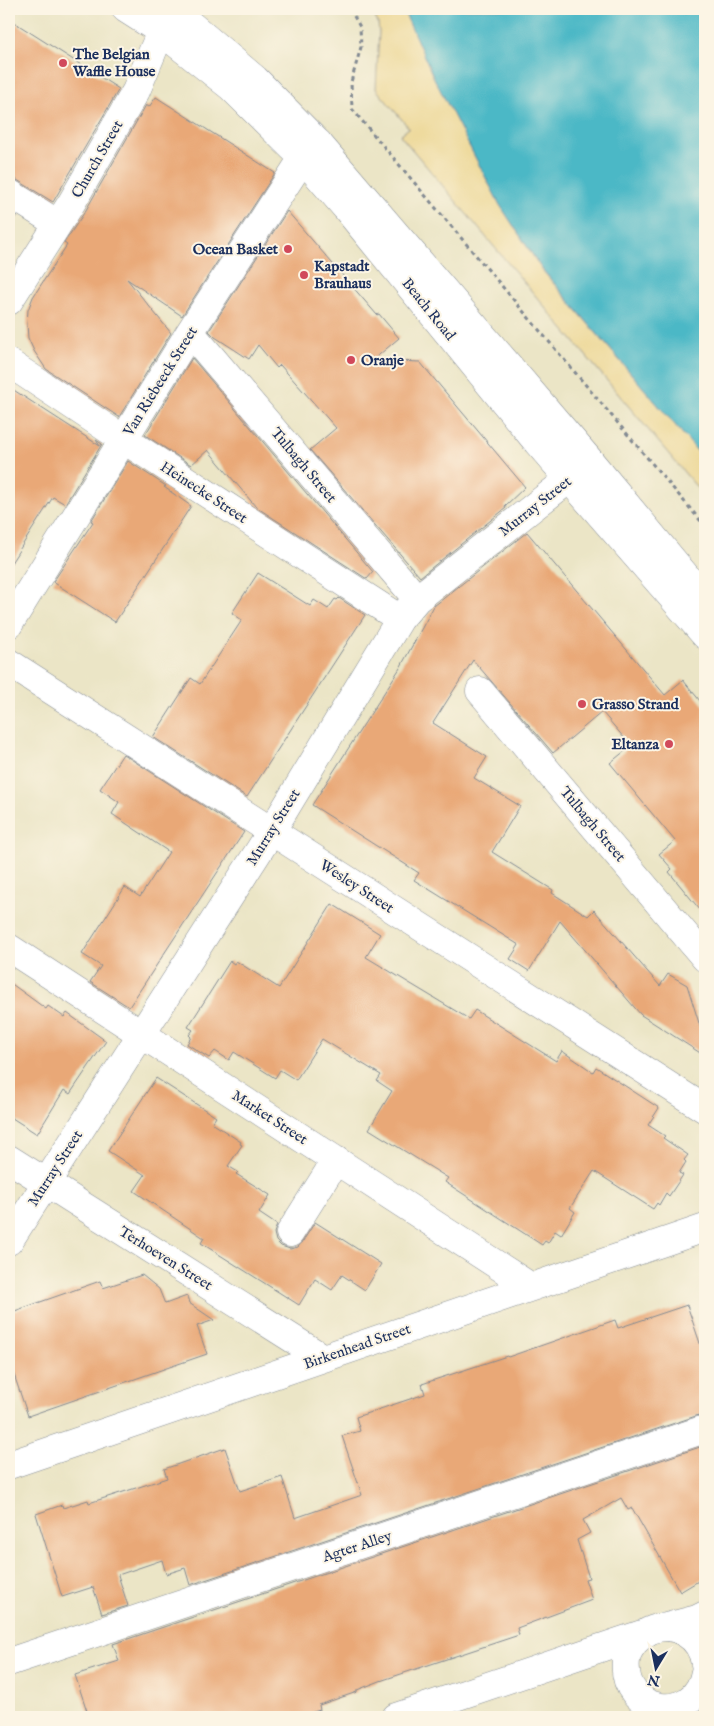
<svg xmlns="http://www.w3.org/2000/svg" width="714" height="1726" viewBox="0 0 714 1726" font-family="'IM FELL English',serif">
<rect width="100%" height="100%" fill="#fcf5e5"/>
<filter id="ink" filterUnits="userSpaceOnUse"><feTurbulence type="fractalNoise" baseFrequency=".02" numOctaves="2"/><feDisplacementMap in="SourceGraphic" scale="10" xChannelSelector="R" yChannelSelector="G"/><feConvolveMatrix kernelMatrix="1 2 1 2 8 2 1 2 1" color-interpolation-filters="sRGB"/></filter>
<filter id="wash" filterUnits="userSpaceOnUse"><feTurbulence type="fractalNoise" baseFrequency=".0096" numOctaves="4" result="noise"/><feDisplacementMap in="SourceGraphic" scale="20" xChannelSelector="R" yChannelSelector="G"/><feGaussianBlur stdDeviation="1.12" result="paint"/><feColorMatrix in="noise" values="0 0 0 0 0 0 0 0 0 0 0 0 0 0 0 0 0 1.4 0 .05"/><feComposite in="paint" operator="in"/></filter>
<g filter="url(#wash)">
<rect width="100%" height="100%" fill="#ebe5c6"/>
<path fill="#eeda9e" stroke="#84847e" d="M371 9H403L433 76 500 205 542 270 705 460V497L400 135 409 128 376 89 379 32 378 23Z"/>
<path fill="#4bb8c6" stroke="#337492" d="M403 9H705V460L542 269 500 205 433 76Z"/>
<g id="blocks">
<path fill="#e9a877" d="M9 19 119 89 53 202 17 180 9 178Z
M156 97 275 173 182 316 127 279 171 333 119 417 46 369 34 351 28 338 27 324 28 310 33 297 67 245 64 243 86 210 146 105 149 107Z
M9 211 16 216 9 227Z
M287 211 377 315 379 314 399 338 373 360 420 362 525 487 505 506 506 508 420 577 310 450 336 428 280 365 277 368 258 345 249 359 215 337 209 331Z
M192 358 373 572 367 579 256 507 208 450 191 465 145 435Z
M9 387 100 446 96 440 102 444 65 504 53 497 9 566Z
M128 461 166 486 164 487 191 506 115 622 53 582 93 522 91 521Z
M527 532 665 695 683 680 705 707V916L669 872 672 869 659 854 675 841 610 763 631 746 602 712 553 753 473 660 433 723 487 757 474 778 520 806 492 852 553 890 552 893 588 916 594 910 660 986 668 974 687 985 705 1042V1056L641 1015 560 921 529 971 510 959 519 945 414 880 419 873 312 805 400 668 434 606Z
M258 573 310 606 314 600 328 609 335 599 337 600 339 598 365 615 247 797 153 737 191 678 200 684 242 620 232 613Z
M123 754 244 832 129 1007 90 982 101 966 82 954 125 887 140 897 169 852 112 814 119 802 100 789Z
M332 904 380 934 366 957 469 1019 475 1010 556 1061 562 1051 593 1072 596 1067 659 1108 648 1125 665 1136 663 1138 688 1155 684 1160 686 1162 679 1173 683 1175 669 1196 666 1193 659 1205 657 1203 653 1209 594 1171 570 1208 575 1212 561 1235 555 1231 548 1243 545 1241 542 1245 445 1182 448 1178 369 1129 392 1091 377 1081 381 1075 322 1039 296 1080 280 1070 275 1078 234 1052 229 1060 215 1051 209 1058 187 1044 191 1037 189 1035 193 1030 188 1027 230 961 234 964 236 961 279 988Z
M9 982 46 1009 48 1006 64 1017 67 1013 106 1041 70 1094 64 1090 37 1134 9 1116Z
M156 1078 216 1117 212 1123 241 1142 240 1144 242 1145 228 1166 238 1172 236 1174 270 1195 259 1213 277 1225 274 1233 276 1241 281 1246 290 1249 298 1247 303 1241 315 1222 381 1264 365 1290 342 1275 332 1290 315 1279 299 1305 201 1243 204 1238 134 1191 145 1175 108 1151Z
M142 1275 159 1289 165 1304 187 1296 189 1303 214 1320 197 1326 207 1354 28 1416 9 1360V1313L100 1281 103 1288Z
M687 1305 705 1358V1413L190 1585 185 1568 166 1574 162 1560 118 1575 128 1606 102 1614 93 1587 62 1597 36 1514 62 1505 63 1508 88 1500 89 1503 167 1478 164 1469 225 1448 240 1491 282 1477 295 1518 362 1495 342 1436 360 1431 356 1417 425 1394 422 1384 507 1356 508 1357 615 1320 618 1328Z
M703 1446 705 1451V1577L680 1592 632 1508 628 1510 621 1498 583 1520 590 1533 577 1540 589 1578 585 1579 592 1600 517 1628 519 1635 380 1681 357 1690V1692L319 1705 320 1710 297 1717H89L75 1675 119 1661 113 1644Z"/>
</g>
</g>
<g filter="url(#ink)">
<use href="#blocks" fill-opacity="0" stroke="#838a92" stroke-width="1"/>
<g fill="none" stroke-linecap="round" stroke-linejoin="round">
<defs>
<path id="minor" d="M9 193 58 224
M9 301 72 202 136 91 170 10
M190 332 417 599
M9 363 123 439 400 619
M9 624 190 332 303 158 318 143
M9 663 705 1109
M480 691 705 958
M9 948 531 1287
M9 1159 323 1358
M290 1233 336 1160
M9 1241 271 832 400 619 417 599 588 464
M9 1465 705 1228
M666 1627 697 1619 705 1615
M9 1662 705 1429
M705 1664C702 1637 674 1619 649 1631 638 1637 628 1647 626 1660 620 1715 696 1726 705 1672
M396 1717 642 1634"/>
<path id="major" d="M126 9 162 32 231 87 303 158 346 208 537 442 705 635
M172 9 255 79 318 143 590 461 705 599"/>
</defs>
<use href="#minor" stroke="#838a92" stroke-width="29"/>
<use href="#major" stroke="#838a92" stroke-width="29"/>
<path stroke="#838a92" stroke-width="3" stroke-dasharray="4 4" stroke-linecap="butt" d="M350 9 360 27 361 47 351 82 352 109 705 526"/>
<use href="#minor" stroke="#fff" stroke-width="28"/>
<use href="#major" stroke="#fff" stroke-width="28"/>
</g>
</g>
<g fill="#d1495b" stroke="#fcf5e5" stroke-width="2">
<circle cx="63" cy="63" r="5"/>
<circle cx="288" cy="249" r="5"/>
<circle cx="304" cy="275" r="5"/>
<circle cx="351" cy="360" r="5"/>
<circle cx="582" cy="704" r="5"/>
<circle cx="669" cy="744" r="5"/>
</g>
<g text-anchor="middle" stroke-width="4" stroke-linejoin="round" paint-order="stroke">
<g font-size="15" font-weight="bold" fill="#1b2f5e" stroke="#fcf5e5" text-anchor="start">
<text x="73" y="59">The Belgian<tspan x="73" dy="17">Waffle House</tspan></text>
<text x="278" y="254" text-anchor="end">Ocean Basket</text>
<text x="314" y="271">Kapstadt<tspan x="314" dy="17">Brauhaus</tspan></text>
<text x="361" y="365">Oranje</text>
<text x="592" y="709">Grasso Strand</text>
<text x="659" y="749" text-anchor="end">Eltanza</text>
</g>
<g font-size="15" fill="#1b2f5e" stroke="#fcf5e5">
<text transform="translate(97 159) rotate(-60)" y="5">Church Street</text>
<text transform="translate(429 309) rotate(51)" y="5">Beach Road</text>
<text transform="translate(160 381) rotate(-58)" y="5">Van Riebeeck Street</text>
<text transform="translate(304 465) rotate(50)" y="5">Tulbagh Street</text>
<text transform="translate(204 492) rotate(33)" y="5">Heinecke Street</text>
<text transform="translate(535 506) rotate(-38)" y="5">Murray Street</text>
<text transform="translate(593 824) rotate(50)" y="5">Tulbagh Street</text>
<text transform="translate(273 827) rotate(-58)" y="5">Murray Street</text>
<text transform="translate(357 886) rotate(33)" y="5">Wesley Street</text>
<text transform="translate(270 1117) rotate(33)" y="5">Market Street</text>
<text transform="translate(55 1168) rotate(-57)" y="5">Murray Street</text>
<text transform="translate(166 1258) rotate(32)" y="5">Terhoeven Street</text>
<text transform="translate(357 1346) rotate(-19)" y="5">Birkenhead Street</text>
<text transform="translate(357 1546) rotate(-18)" y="5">Agter Alley</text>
</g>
</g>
<rect width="714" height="1726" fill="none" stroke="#fcf5e5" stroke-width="30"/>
<g transform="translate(656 1668) rotate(190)" stroke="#fcf5e5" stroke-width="4" paint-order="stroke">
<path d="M0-4L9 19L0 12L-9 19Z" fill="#1b2f5e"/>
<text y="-8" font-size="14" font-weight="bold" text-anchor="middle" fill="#1b2f5e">N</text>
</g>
</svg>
